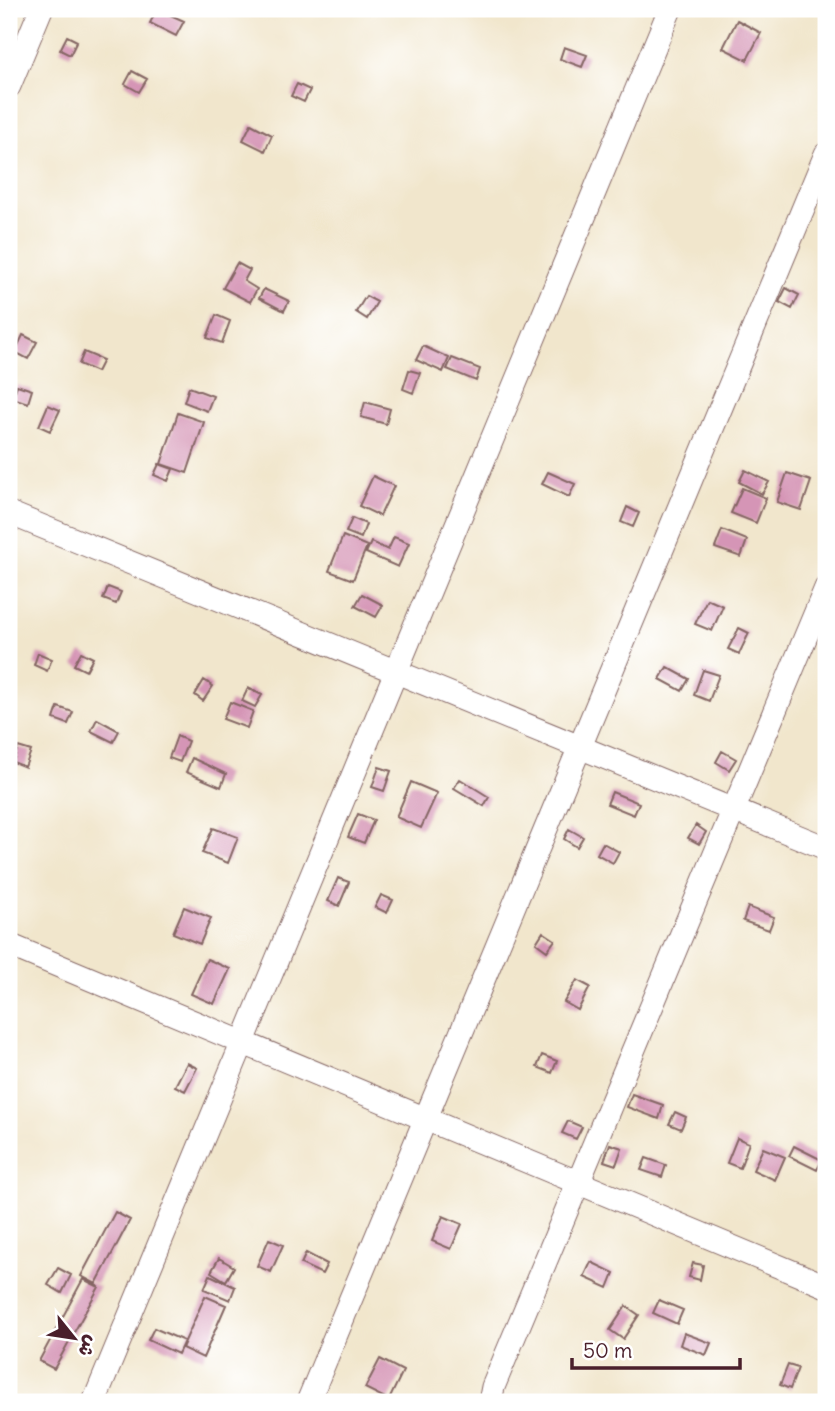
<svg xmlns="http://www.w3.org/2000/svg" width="835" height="1411" viewBox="0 0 835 1411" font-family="Delius,'Playpen Sans Arabic',sans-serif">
<rect width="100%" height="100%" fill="#fff"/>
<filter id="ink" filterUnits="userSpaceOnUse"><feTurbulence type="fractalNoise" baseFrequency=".0143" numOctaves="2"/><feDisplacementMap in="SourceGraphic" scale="14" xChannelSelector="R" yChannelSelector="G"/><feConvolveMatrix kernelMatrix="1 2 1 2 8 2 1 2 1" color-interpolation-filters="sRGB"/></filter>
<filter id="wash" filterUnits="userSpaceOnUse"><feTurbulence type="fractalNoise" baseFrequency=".00686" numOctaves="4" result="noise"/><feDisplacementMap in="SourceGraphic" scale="28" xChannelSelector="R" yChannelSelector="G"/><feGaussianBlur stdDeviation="1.57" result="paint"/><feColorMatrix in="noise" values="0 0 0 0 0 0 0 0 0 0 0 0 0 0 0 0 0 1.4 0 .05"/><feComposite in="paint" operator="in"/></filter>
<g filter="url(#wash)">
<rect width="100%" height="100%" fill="#f1e6cc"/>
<g id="blocks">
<path fill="#d595b6" d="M157 9 184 21 176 36 150 23Z
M737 20 761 33 747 60 723 48Z
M67 36 77 41 70 55 60 50Z
M564 47 587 55 582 67 560 59Z
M132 71 147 79 139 92 125 84Z
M297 84 310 90 304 102 291 96Z
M251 124 272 135 265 151 243 140Z
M237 263 250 270 244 281 257 289 250 302 223 288Z
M786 288 799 295 792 309 779 302Z
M264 289 289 301 284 311 259 298Z
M366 296 377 302 367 319 356 312Z
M216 315 230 321 222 343 207 338Z
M23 335 37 342 28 359 15 352Z
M423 346 449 358 443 372 416 360Z
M84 352 103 360 97 372 79 364Z
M452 358 480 369 476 381 447 369Z
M409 370 420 373 413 393 403 389Z
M17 385 32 390 28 403 13 398Z
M189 387 213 396 207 411 184 402Z
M365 402 390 409 386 424 361 417Z
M48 405 60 410 50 431 39 426Z
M178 413 204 422 187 473 161 464Z
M159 464 173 469 168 481 154 475Z
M745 470 769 482 762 494 739 482Z
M548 472 575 484 569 497 542 484Z
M787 473 811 481 801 510 777 502Z
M373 476 394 486 380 516 359 506Z
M742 488 766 498 756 523 731 513Z
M627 507 639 513 633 527 621 522Z
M352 518 366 524 361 538 346 532Z
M722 530 747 540 741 557 715 548Z
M343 536 367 546 353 580 329 571Z
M394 537 409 543 398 567 366 553 371 542 388 550Z
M108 587 121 592 116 604 103 599Z
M362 594 383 605 376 617 355 606Z
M707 599 723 606 712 631 695 624Z
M739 628 749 633 739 654 728 649Z
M81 652 93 658 86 671 74 665Z
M38 653 52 659 47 671 34 665Z
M667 667 689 679 682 691 660 679Z
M703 670 719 675 709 701 694 695Z
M204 680 213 686 203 701 195 695Z
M248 688 262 695 255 707 242 701Z
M230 702 253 711 247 728 223 719Z
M58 707 73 712 68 724 54 719Z
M97 719 119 731 113 742 91 731Z
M177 736 188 741 180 762 169 758Z
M18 747 31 751 25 767 13 762Z
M722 751 736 759 729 770 716 762Z
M192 758 226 774 221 787 186 772Z
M379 767 391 771 384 791 372 787Z
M460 779 489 797 484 806 454 788Z
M411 782 437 793 421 828 396 817Z
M612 792 639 803 634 815 607 804Z
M358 814 374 820 364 843 348 837Z
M696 825 706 832 699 844 688 838Z
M213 828 238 837 228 863 202 853Z
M569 829 583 837 577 847 564 839Z
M603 843 619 852 613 863 597 854Z
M338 878 349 882 339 906 328 901Z
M381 895 393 900 387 913 375 907Z
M184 907 211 918 200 944 173 933Z
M748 907 774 917 769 930 743 921Z
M543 932 555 940 547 951 536 943Z
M207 959 230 969 214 1004 191 994Z
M577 980 590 987 578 1010 564 1002Z
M542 1055 557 1061 552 1073 537 1067Z
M187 1063 197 1068 185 1091 175 1086Z
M632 1094 663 1105 659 1119 627 1107Z
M675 1112 686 1117 681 1129 669 1124Z
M568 1121 582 1127 576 1139 562 1133Z
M737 1138 749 1143 740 1168 727 1163Z
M610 1144 622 1148 616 1165 604 1161Z
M794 1146 822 1160 817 1170 789 1156Z
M763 1148 785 1157 775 1180 753 1170Z
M646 1158 666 1165 662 1177 641 1170Z
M115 1212 130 1220 96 1284 81 1276Z
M443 1216 462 1224 451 1249 432 1241Z
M269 1239 283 1245 271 1272 257 1266Z
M306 1253 327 1264 322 1274 301 1264Z
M219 1258 234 1267 226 1281 211 1272Z
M591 1262 614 1273 608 1288 584 1277Z
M693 1263 703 1265 700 1280 689 1277Z
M58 1268 71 1275 62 1293 48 1285Z
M210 1275 235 1287 230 1300 204 1289Z
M83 1279 99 1287 54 1369 39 1361Z
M205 1296 226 1305 203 1358 182 1348Z
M659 1300 683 1310 677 1324 653 1313Z
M626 1306 639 1315 623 1339 610 1330Z
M154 1328 184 1341 178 1354 148 1340Z
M684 1333 711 1343 706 1355 680 1345Z
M380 1359 403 1371 389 1400 365 1388Z
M788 1365 798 1368 790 1389 780 1385Z"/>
</g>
</g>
<g filter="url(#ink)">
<use href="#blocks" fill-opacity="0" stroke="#846563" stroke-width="2"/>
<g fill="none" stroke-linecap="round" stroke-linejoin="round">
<defs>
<path id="minor" d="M9 86 41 9
M9 513 826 848
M9 945 826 1286
M94 1402 670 9
M308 1402 826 154
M490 1402 493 1387 826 588"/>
</defs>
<use href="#minor" stroke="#846563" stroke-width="25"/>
<use href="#minor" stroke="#fff" stroke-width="23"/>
</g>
</g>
<rect width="835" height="1411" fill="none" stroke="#fff" stroke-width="35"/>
<g transform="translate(74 1338) rotate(120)" stroke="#ffffff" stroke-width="5" paint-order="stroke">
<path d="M0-5L12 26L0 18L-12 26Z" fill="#4a1f2b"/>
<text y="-10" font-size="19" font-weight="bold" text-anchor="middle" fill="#4a1f2b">ش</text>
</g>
<path d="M572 1358v10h168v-10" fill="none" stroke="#4a1f2b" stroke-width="3.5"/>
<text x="583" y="1358" font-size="21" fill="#4a1f2b" stroke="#ffffff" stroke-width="5" paint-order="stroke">50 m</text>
</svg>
